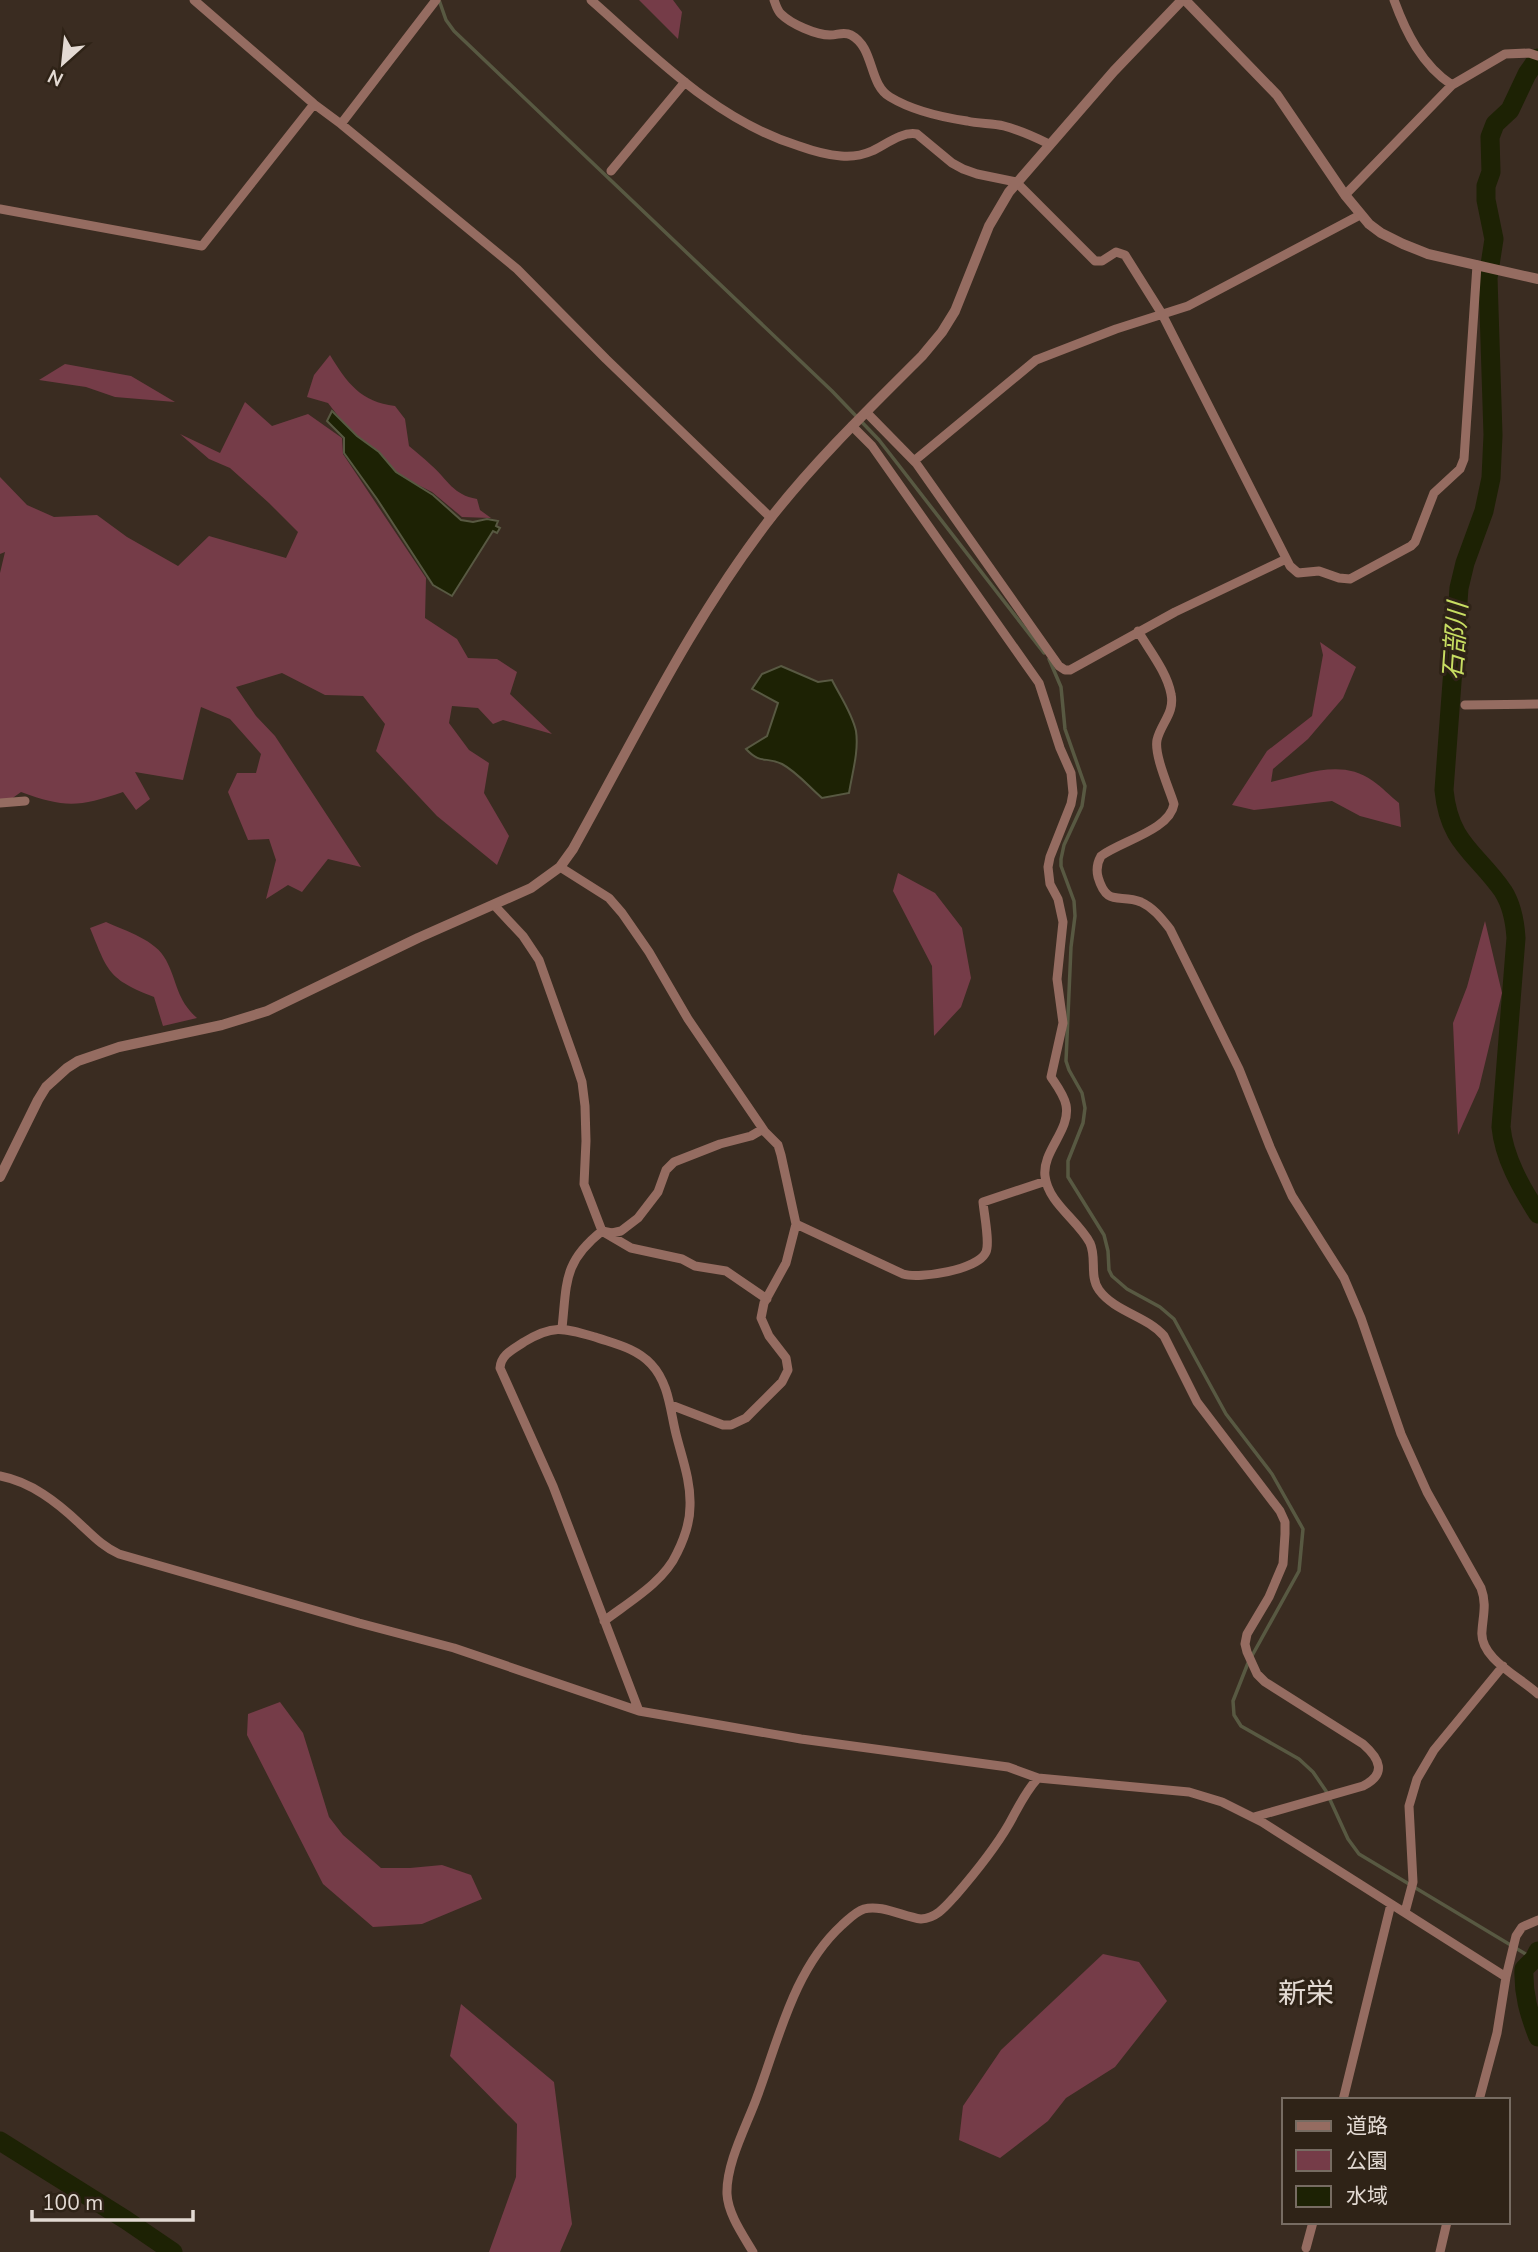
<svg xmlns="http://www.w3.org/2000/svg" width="1538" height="2252" viewBox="0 0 1538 2252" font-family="'Nunito Sans','Noto Sans JP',sans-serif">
<rect width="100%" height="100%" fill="#3a2c21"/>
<path fill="#753c48" d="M639 0H673L682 12 678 39Z
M330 355C347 383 361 402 395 406L405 419 409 446C416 452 424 458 431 465 448 480 453 495 477 499L480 510 491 518 462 517 432 492 396 474 352 434 328 403 307 397 314 375Z
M65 364 131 376 175 402 115 397 86 387 39 380Z
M245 402 272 426 308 414 342 438 343 454 426 578 425 618 457 639 468 658 497 659 517 672 510 694 552 734 503 720 493 724 478 708 452 706 449 723 469 750 489 763 484 793 509 836 497 865 437 816 376 751 385 724 363 696 325 695 282 673 236 687 256 716 275 736 361 867 328 859 302 892 288 885 266 899 276 860 269 839 248 840 228 792 237 773H256L261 754 230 719 201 707 183 780 135 772 150 799 136 810 123 792C79 807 65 808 21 792L0 807V573L5 552 0 554V477L27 505 54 517 97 515 127 537 178 566 209 536 286 558 298 532 269 503 230 468 209 459 180 434 220 453Z
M1320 642 1356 667 1343 698 1308 739 1273 769 1271 782C1305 775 1341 758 1373 781 1382 787 1390 796 1399 803L1401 827 1360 816 1332 801 1254 810 1232 805 1267 751 1312 716 1323 655Z
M898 873 935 893 962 928 971 978 961 1007 934 1036 932 966 893 891Z
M1485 921 1502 993 1479 1088 1458 1135 1453 1023 1467 987Z
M106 922C126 931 156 940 166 960 178 983 176 999 197 1018L163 1026 154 997C108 979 108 972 90 928Z
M280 1702 303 1733 329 1817 343 1835 381 1868H410L442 1865 471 1875 482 1899 422 1924 373 1927 323 1884 247 1735 248 1714Z
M1103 1954 1139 1962 1167 2001 1115 2067 1066 2098 1048 2121 1000 2158 959 2140 963 2106 1001 2050Z
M461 2004 554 2082 572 2224 560 2252H489L516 2177 517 2124 450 2056Z"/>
<path fill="#1d2204" stroke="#585942" stroke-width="2" d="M332 411 357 436 379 452 396 472 433 495 461 520 473 522 487 519 498 521 496 526 500 528 497 533 493 531 452 596 433 585 377 499 344 453V438L327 421Z
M781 666 818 682 832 680C840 696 852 713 856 731 859 751 852 774 849 793L822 798C809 787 797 772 782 764 766 756 761 765 746 749L767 736 778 703 752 689 762 674Z"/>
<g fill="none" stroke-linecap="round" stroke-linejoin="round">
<path stroke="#585942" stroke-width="3.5" d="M439 0 446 20 454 31 832 391 879 440 897 463 1044 653
M1049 659 1061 687 1065 729 1085 786 1082 806 1064 845 1061 859V866L1074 901 1075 916 1071 947 1066 1061 1069 1070 1082 1093 1085 1108 1083 1123 1068 1161V1177L1104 1235 1108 1251 1109 1270 1112 1276 1127 1289 1160 1307 1174 1319 1226 1414 1272 1474 1303 1529 1299 1571 1248 1663 1233 1701 1234 1715 1241 1726 1299 1759 1313 1772 1326 1791 1348 1839 1359 1854 1534 1959"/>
<path stroke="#1d2204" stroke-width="19" d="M1538 58 1527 74 1510 110 1495 124 1490 137 1491 172 1486 186V200L1494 239 1488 278 1493 435 1491 478 1484 511 1465 563 1459 588 1444 790C1449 844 1477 853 1503 891 1512 905 1515 922 1516 938L1501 1127C1504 1158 1521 1187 1538 1214
M1538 1951 1534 1959 1524 1969C1523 1994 1529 2014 1538 2037
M0 2141 126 2220 173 2252"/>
<path stroke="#956c61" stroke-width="9" d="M194 0 314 104 341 124 517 269 606 359 771 518
M591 0C656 57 715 120 799 146 813 151 827 155 841 156 852 157 863 155 872 151 885 145 902 131 917 134L952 163 963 169 977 174 1016 182 1095 261H1102L1116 252 1125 255 1162 314 1290 566 1298 573 1319 571 1339 578 1350 579 1411 546 1415 542 1434 493 1460 469 1464 459 1477 265
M774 0C776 5 777 10 781 14 791 24 816 35 830 35 838 35 844 31 851 35 875 48 868 84 890 97 913 111 940 117 967 121 979 124 992 123 1004 126 1019 130 1035 137 1049 144
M1394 0C1406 33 1422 65 1452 85
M341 124 436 0
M611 171 685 82
M1345 195 1452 85 1505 54 1529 53 1538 56
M0 209 202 246 314 104
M866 412 916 463 1059 666 1065 670H1070L1175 612 1286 559
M852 426 872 446 1039 683 1060 748 1071 773 1073 793 1071 804 1050 857 1048 867 1050 884 1058 899 1063 922 1057 979 1063 1023 1051 1077C1057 1086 1064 1095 1066 1105 1071 1130 1042 1151 1045 1176 1048 1203 1078 1220 1090 1243 1097 1258 1089 1276 1099 1290 1115 1312 1147 1316 1164 1336L1197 1402 1280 1511 1285 1522V1534L1283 1564 1269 1597 1247 1634 1245 1644 1247 1652 1257 1674 1265 1682 1363 1744C1380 1759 1387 1774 1363 1786L1254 1817
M914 461 1036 360 1116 329 1188 306 1360 215
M1138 631C1149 650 1167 672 1171 694 1175 713 1161 723 1157 740 1154 755 1169 788 1174 804 1170 830 1121 841 1101 856 1097 863 1096 869 1098 877 1107 908 1120 893 1141 902 1154 908 1162 919 1170 929L1239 1069 1270 1147 1292 1196 1344 1278 1361 1318 1401 1434 1427 1492 1481 1588C1487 1604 1483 1615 1482 1631 1479 1658 1520 1677 1538 1694
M1465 705 1538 704
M0 803 25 801
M560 867 609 898 622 913 649 952 688 1019 765 1132 778 1145 781 1155 796 1224 786 1263 764 1303 761 1318 769 1336 786 1358 788 1370 782 1382 746 1418 731 1425H723L671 1405
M494 905 523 936 539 960 575 1061 582 1082 585 1106 586 1141 584 1184 602 1231 631 1248 682 1259 695 1266 726 1271 767 1299
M796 1224 903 1274C920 1279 978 1270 986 1252 990 1243 984 1214 983 1202L1046 1181
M562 1328C567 1282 563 1262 602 1231L612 1233 621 1231 638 1218 658 1192 666 1170 674 1162 720 1144 751 1136 763 1129
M0 1476C31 1482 57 1502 80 1524 92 1535 103 1547 119 1554L359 1623 454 1648 639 1711 801 1739 1008 1767 1038 1778 1189 1792 1222 1802 1262 1822 1506 1977
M604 1621C629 1602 664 1582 677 1553 684 1539 690 1521 690 1506 691 1481 682 1458 676 1434 670 1410 669 1383 651 1364 636 1348 615 1344 595 1337 564 1328 553 1324 524 1342 514 1349 501 1354 500 1368L553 1486 639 1711
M1405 1912 1413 1882 1409 1806 1417 1779 1434 1750 1503 1666
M1343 2100 1391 1904
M1479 2100 1497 2033 1506 1977 1516 1936 1522 1927 1538 1920
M1306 2248 1313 2222
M753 2252C743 2235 728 2214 727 2194 726 2163 747 2125 757 2097 779 2038 794 1969 842 1925 849 1919 855 1912 864 1909 881 1904 904 1917 921 1919 937 1918 946 1906 956 1895 975 1873 994 1850 1009 1824 1018 1808 1025 1792 1038 1778
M1440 2252 1447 2222"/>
<path stroke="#956c61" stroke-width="10" d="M1185 0 1277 95 1345 195 1369 224 1381 233 1403 244 1428 254 1538 279
M0 1177 38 1100 46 1087 67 1068 78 1061 119 1047 222 1025 267 1011 418 938 531 888 560 867 573 849C636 736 693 617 773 515 818 458 870 408 922 356L942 332 955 311 989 226 1009 192 1114 71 1182 0"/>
</g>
<g text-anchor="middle" stroke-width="6" stroke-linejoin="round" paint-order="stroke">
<g font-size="26" font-style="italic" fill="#c8de62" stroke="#2f2317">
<text transform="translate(1455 641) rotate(-86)" y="9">石部川</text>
</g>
<g font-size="28" fill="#e3dad3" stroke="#2f2317">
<text x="1306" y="2003">新栄</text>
</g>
</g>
<rect x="1282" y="2098" width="228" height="126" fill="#2f2317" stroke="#776c62" stroke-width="2"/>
<rect x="1296" y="2121" width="35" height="10" fill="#956c61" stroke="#776c62" stroke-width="2"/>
<text x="1346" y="2133" font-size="21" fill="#e3dad3">道路</text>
<rect x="1296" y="2150" width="35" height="21" fill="#753c48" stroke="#776c62" stroke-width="2"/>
<text x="1346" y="2168" font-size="21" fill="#e3dad3">公園</text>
<rect x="1296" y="2186" width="35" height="21" fill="#1d2204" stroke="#776c62" stroke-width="2"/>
<text x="1346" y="2203" font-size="21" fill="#e3dad3">水域</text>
<g transform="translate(63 63) rotate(207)" stroke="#2f2317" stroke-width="5" paint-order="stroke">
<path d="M0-5L12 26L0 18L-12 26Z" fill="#e3dad3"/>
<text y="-10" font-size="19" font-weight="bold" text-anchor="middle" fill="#e3dad3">N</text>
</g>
<path d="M32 2210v10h161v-10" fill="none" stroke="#e3dad3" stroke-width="3.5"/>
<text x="42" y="2210" font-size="21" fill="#e3dad3" stroke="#2f2317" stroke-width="5" paint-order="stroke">100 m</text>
</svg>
